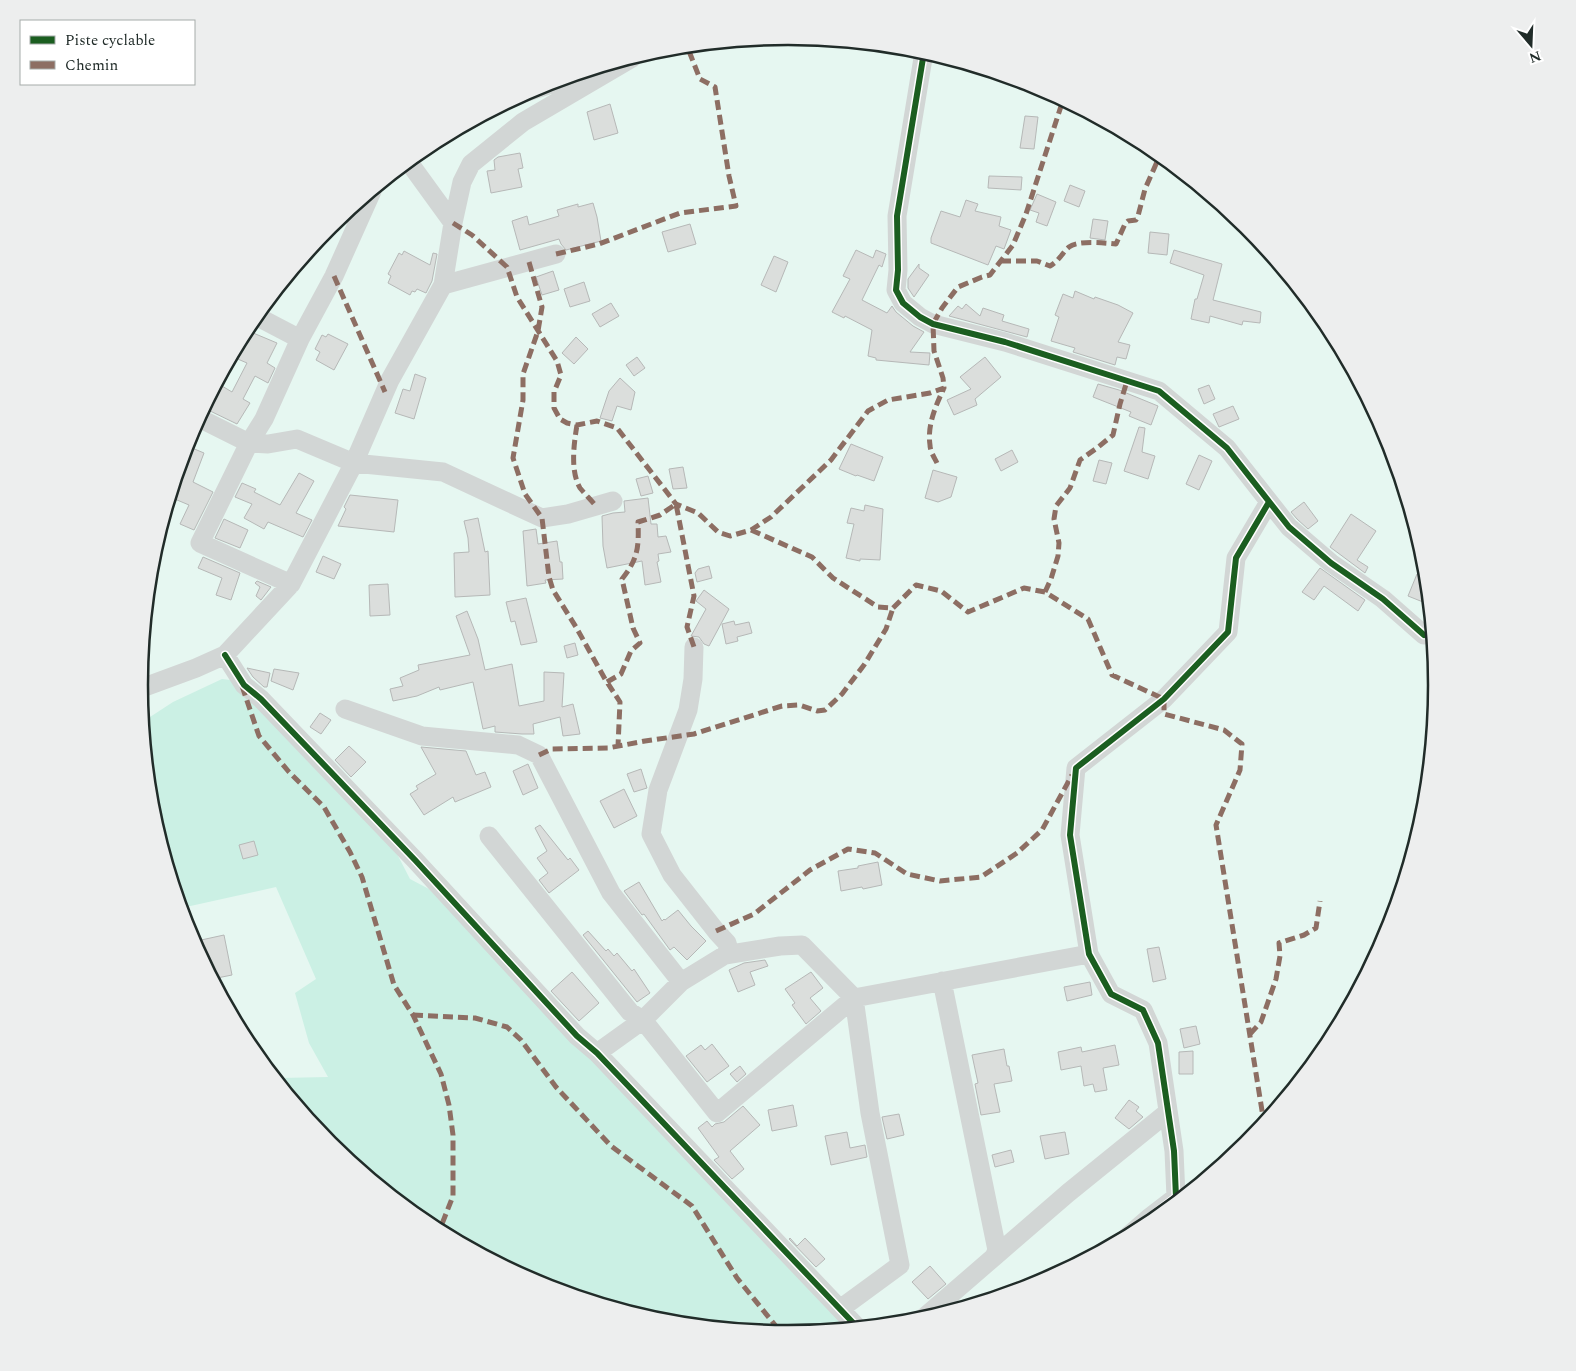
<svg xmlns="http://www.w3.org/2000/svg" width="1576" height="1371" viewBox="0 0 1576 1371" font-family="Spectral,serif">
<rect width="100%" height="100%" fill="#e6f7f1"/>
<path fill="#cbf0e4" d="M222 679 239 681 395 850 410 879 429 889 850 1329 788 1335 661 1322 539 1285 427 1225 329 1144 276 1080 280 1078 328 1077 309 1043 295 993 316 979 276 887 186 907 182 915 151 812 142 719 150 717 173 702Z"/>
<path fill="#dbdedc" stroke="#b6b8b7" d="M610 104 618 133 594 140 587 112Z
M1025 116 1038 117 1034 149 1020 148Z
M520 153 523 168 518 169 522 187 491 193 487 171 495 170 494 160 498 157Z
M989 176 1022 177 1021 190 988 188Z
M1070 185 1085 191 1079 207 1064 201Z
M1037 194 1056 202 1047 226 1036 222 1039 213 1030 210Z
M966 200 978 204 975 211 1001 217 999 226 1011 230 1004 249 996 246 988 265 931 243V238L941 211 960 217Z
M593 203 597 217 601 241 566 250 561 244 559 239 520 250 512 221 527 216 529 225 559 216 557 210 578 204V207Z
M1093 219 1108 221 1105 240 1090 238Z
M690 224 696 244 668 252 662 232Z
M1150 232 1169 234 1167 255 1148 253Z
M856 250 873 258 876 250 886 254 882 267 879 265 862 300 887 313 892 306 896 312 913 326 924 332 910 352 930 353 929 365 876 360V358L868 356 872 330 845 316 844 318 832 312 850 279 843 276Z
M1174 250 1222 264 1213 300 1261 312 1260 323 1243 321 1242 325 1210 316 1209 323 1191 319 1195 299H1197L1204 275 1170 263Z
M404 251 430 265 433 253 437 254 432 281 426 293 417 289 415 292 412 291 410 295 388 283 391 276 388 274 399 253 402 255Z
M774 256 788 262 776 292 761 285Z
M919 264V268L929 275 914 297 908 288V279Z
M553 271 559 290 542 295 536 277Z
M584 282 590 301 570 307 564 289Z
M1075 291 1094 299 1095 297 1118 305 1133 313 1118 342 1130 345 1126 359 1117 357 1115 365 1073 352 1075 348 1051 341 1059 317 1055 315 1063 294 1073 298Z
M611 303 619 316 600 327 592 314Z
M966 304 980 316 983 308 1004 315 1002 321 1029 329 1027 337 949 316 958 306 962 309Z
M246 330 277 343 267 363 275 368 268 383 255 376 243 399 250 403 237 424 204 408 217 383 232 392 247 363 233 357Z
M328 334 348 344 334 370 316 360 320 352 315 349 322 335 326 337Z
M576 337 588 349 574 364 562 353Z
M637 357 645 368 634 376 626 365Z
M985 357 1001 377 975 399 977 405 954 415 947 400 971 389 960 377Z
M415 374 426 378 414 419 395 413 403 389 410 391Z
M620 378 635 392 631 410 617 406 612 421 600 418 609 391Z
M1098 384 1119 390 1158 406 1151 425 1129 416 1131 412 1093 397Z
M1209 385 1215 399 1204 404 1198 389Z
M1233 406 1239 419 1219 427 1213 414Z
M1139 427 1145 428 1142 452 1155 456 1148 479 1124 471Z
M851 444 883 457 874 481 857 475 856 476 839 469Z
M192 448 204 453 193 482 213 492 194 530 180 524 189 505 170 497 180 476 182 477Z
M1012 450 1018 462 1001 471 995 459Z
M1199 455 1212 461 1199 490 1186 484Z
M1099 460 1112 463 1106 484 1093 481Z
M683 467 687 488 673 489 669 469Z
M933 470 957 477 951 497 938 502 925 498Z
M299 473 314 481 296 513 312 520 303 537 268 522 264 529 244 518 252 504 235 497 242 483 256 489 254 492 280 505Z
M648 476 653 493 641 496 636 479Z
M350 495 398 500 394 532 338 526 346 509 344 507Z
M648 498 651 524H657L658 537 666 536 671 552 658 554 659 561 657 562 661 582 645 585 642 561 607 568 603 546 602 516 613 513 625 512 624 501Z
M1304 502 1318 521 1308 529 1297 519 1291 512Z
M865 505 883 509 880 560 860 559V561L846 558 854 524 847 523 851 508 864 511Z
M1351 514 1376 531 1357 560 1368 567 1365 573 1330 547Z
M478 518 485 552 488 551 490 595 455 597 454 553 469 552 468 538 464 521Z
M224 519 248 530 240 548 215 538Z
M536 529 538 544 557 541 560 562H562L563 579 545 580 546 583 527 586 523 531Z
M323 556 341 564 334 579 316 572Z
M203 557 240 573 231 600 216 595 222 578 198 568Z
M709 566 712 578 697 582 695 573 698 569Z
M1320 568 1365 600 1358 611 1324 586 1314 600 1302 592Z
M1417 574 1427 577 1428 589 1423 602 1408 596Z
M257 581 271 587 261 600 256 596 260 587 255 583Z
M388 584 390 615 370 616 369 585Z
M704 590 729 609 709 646 704 644 699 637 691 636 706 609 696 601Z
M526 598 537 642 521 645 515 621 511 622 506 602Z
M467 611 478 639 485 670 512 664 519 706 544 701V672L564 673 562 707 573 704 580 734 563 736 560 717 533 724 534 734H522L495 732V726L483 729 473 682 440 690 439 687 417 696 393 701 390 689 403 686 400 678 419 670 418 665 470 655 456 616Z
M734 621 735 625 749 622 752 633 737 637 738 641 726 644 722 624Z
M575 643 578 655 567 658 564 646Z
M247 668 270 673 267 687H264L253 677Z
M274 669 299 673 293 690 271 681Z
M320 713 331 720 321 734 310 727Z
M349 746 366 762 351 777 335 760Z
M421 747 466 751 476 775 485 772 491 787 455 802 453 797 424 815 410 794 418 789 416 786 436 774Z
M528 764 538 788 523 795 513 771Z
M641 769 647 788 634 792 627 774Z
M624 789 637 816 614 828 600 801Z
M540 825 568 860 570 858 579 870 549 893 539 880 548 873 537 858 547 851 535 828Z
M254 841 258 855 243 859 239 845Z
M878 862 882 885 863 889 862 887 841 891 838 871 858 868V866Z
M639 882 662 921 664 919 665 920 678 910 691 926 706 941 687 960 674 947 670 950 644 914 642 915 624 891Z
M588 931 606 951 608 949 614 956 617 953 632 971 634 969 650 993 637 1002 583 935Z
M224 935 232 975 212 979 192 942Z
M1159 947 1166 979 1153 982 1147 949Z
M765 960 768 966 750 972 755 985 738 992 729 970 744 963Z
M572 972 599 1003 579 1021 551 991Z
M811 972 823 988 810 998 821 1011 806 1024 792 1005 795 1003 785 989Z
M1090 982 1092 995 1067 1001 1064 987Z
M1196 1026 1200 1044 1184 1048 1180 1029Z
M712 1044 729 1066 707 1082 686 1056 701 1045 705 1050Z
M1115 1045 1119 1065 1103 1068 1107 1090 1095 1092 1093 1084 1084 1086 1081 1066 1061 1070 1058 1052 1081 1047 1082 1052Z
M1004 1049 1007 1066H1009L1012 1081 994 1084 1000 1112 981 1115 975 1084 978 1083 972 1055Z
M1193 1051V1074H1179V1052Z
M740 1066 746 1074 737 1082 730 1074Z
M1129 1100 1139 1107 1136 1111 1143 1117 1129 1129 1115 1118Z
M793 1105 797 1126 772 1131 768 1110Z
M743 1106 760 1125 730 1151 744 1169 732 1179 714 1160 719 1157 698 1128 707 1121 712 1127 715 1124 724 1122Z
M899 1114 904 1135 887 1139 882 1117Z
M847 1132 850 1148 865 1145 867 1157 831 1165 825 1136Z
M1065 1132 1069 1154 1045 1159 1040 1136Z
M1011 1150 1014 1162 995 1167 992 1155Z
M790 1238 797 1246 805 1238 825 1259 816 1267 789 1239Z
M930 1266 946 1284 928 1299 912 1282Z"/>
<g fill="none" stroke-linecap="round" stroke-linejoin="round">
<path stroke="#d2d6d5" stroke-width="19" d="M924 52 897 216 898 270 896 290 903 303 920 317 933 324 1005 342 1159 391 1227 448 1289 527 1331 563 1383 599 1424 635
M527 92 561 81 571 76
M408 161 453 223
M372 191 334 276 300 339 264 419 249 443 268 444 297 439 354 463 443 472 542 518 568 514 613 501
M443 285 556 254
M256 316 300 339
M199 418 249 443 200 543 291 584
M694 647 693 679 688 710 658 790 651 834 672 875 716 931 727 943 729 950 725 955
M225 655 244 685 261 699 415 860 577 1036 597 1053 858 1328
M139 689 196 668 225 655 291 584 354 463 390 380 443 285 453 223 462 182 471 164 523 122 632 58
M345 709 422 736 518 745 539 755 611 893 681 982
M489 836 630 1012 643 1020 717 1113 854 998 1089 954
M597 1053 643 1020 681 982 725 955 780 946 802 945 854 998 870 1113 900 1265 840 1309
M1127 1237 1150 1217 1176 1197 1174 1151 1158 1043 1143 1010 1111 994 1089 954 1070 835 1076 768 1164 699 1228 632 1236 558 1269 502
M994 1257 1068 1193 1168 1112
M920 1321 994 1257 997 1250 942 981"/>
<path stroke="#8d6e63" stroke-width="5" stroke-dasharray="10 5" stroke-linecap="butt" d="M453 223 472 235 507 267 517 297 557 361 561 375 554 392V408L560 419 567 423 577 425 597 421 617 428 676 504 698 513 718 532 730 536 751 530 771 517 831 460 868 411 888 400 930 393 944 388 943 378 934 351 933 324 942 308 958 287 982 277 990 275 1013 245 1026 214 1063 100
M556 254 599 244 680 213 736 206 729 176 715 87 700 79 687 46
M1001 261H1037L1050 266C1060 260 1062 253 1069 247 1078 240 1105 243 1116 244L1125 224 1128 221 1136 220 1138 216 1145 189 1160 155
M529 262 542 307 538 331 523 374V400L513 458 525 494 542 518 549 577 553 590 576 627 605 679 620 702 618 746
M334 276 385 392
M577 425C574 443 570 471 580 488 585 494 591 500 596 506
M937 463C934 457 930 451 930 445 927 425 936 405 944 388
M751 530 812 557 833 578 878 607 893 608 916 585 941 591 968 612 1024 588 1045 592 1088 619 1112 675 1164 699V714L1224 730 1242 744 1240 770 1216 825 1264 1123
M1045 592 1051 579 1058 556 1059 543 1054 519 1056 506 1070 488 1080 460 1097 448 1113 435 1120 404 1127 381
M607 682 621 674 631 651 640 643 633 628 622 579C638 559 639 547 638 522L660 515 676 504 694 596 687 627 694 647
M242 686 259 736 289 772 324 807 350 852 362 877 394 985 413 1015 441 1074 449 1105 453 1135V1196L440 1229 441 1233
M539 755 552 749 608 748 645 741 694 734 782 706 799 705 817 711 825 710 842 694 864 665 886 629 893 608
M716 931 754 914 810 870 848 849 875 853 907 874 940 881 981 877 1017 853 1042 830 1072 775
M413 1015 475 1018 507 1027 521 1040 556 1087 611 1146 692 1206 737 1278 775 1325 778 1334
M1250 1034 1261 1022 1268 1002 1276 979 1280 956 1279 943 1304 935 1316 928 1320 901
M1176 1200V1197L1227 1161"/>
<defs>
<path id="cycleway" d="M924 52 897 216 898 270 896 290 903 303 920 317 933 324 1005 342 1159 391 1227 448 1289 527 1331 563 1383 599 1424 635
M225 655 244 685 261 699 415 860 577 1036 597 1053 858 1328
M1127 1237 1150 1217 1176 1197 1174 1151 1158 1043 1143 1010 1111 994 1089 954 1070 835 1076 768 1164 699 1228 632 1236 558 1269 502"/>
</defs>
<use href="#cycleway" stroke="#fff" stroke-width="9"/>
<use href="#cycleway" stroke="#1b5e20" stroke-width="6"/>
</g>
<path d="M0 0H1576V1371H0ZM148 685a640 640 0 1 1 1280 0a640 640 0 1 1-1280 0Z" fill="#edeeee" fill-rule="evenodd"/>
<path fill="none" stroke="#212c29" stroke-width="2.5" d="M148 685a640 640 0 1 1 1280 0a640 640 0 1 1-1280 0Z"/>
<rect x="20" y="20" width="175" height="65" fill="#ffffff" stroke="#a6aba9"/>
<rect x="30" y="36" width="25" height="8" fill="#1b5e20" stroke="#a6aba9"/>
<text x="65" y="45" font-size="15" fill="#212c29">Piste cyclable</text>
<rect x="30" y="61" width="25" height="8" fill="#8d6e63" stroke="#a6aba9"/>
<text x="65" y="70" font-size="15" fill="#212c29">Chemin</text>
<g transform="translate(1531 45) rotate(161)" stroke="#ffffff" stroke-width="4" paint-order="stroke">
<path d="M0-4L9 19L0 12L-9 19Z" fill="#212c29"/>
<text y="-8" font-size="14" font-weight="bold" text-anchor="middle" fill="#212c29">N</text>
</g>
</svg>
